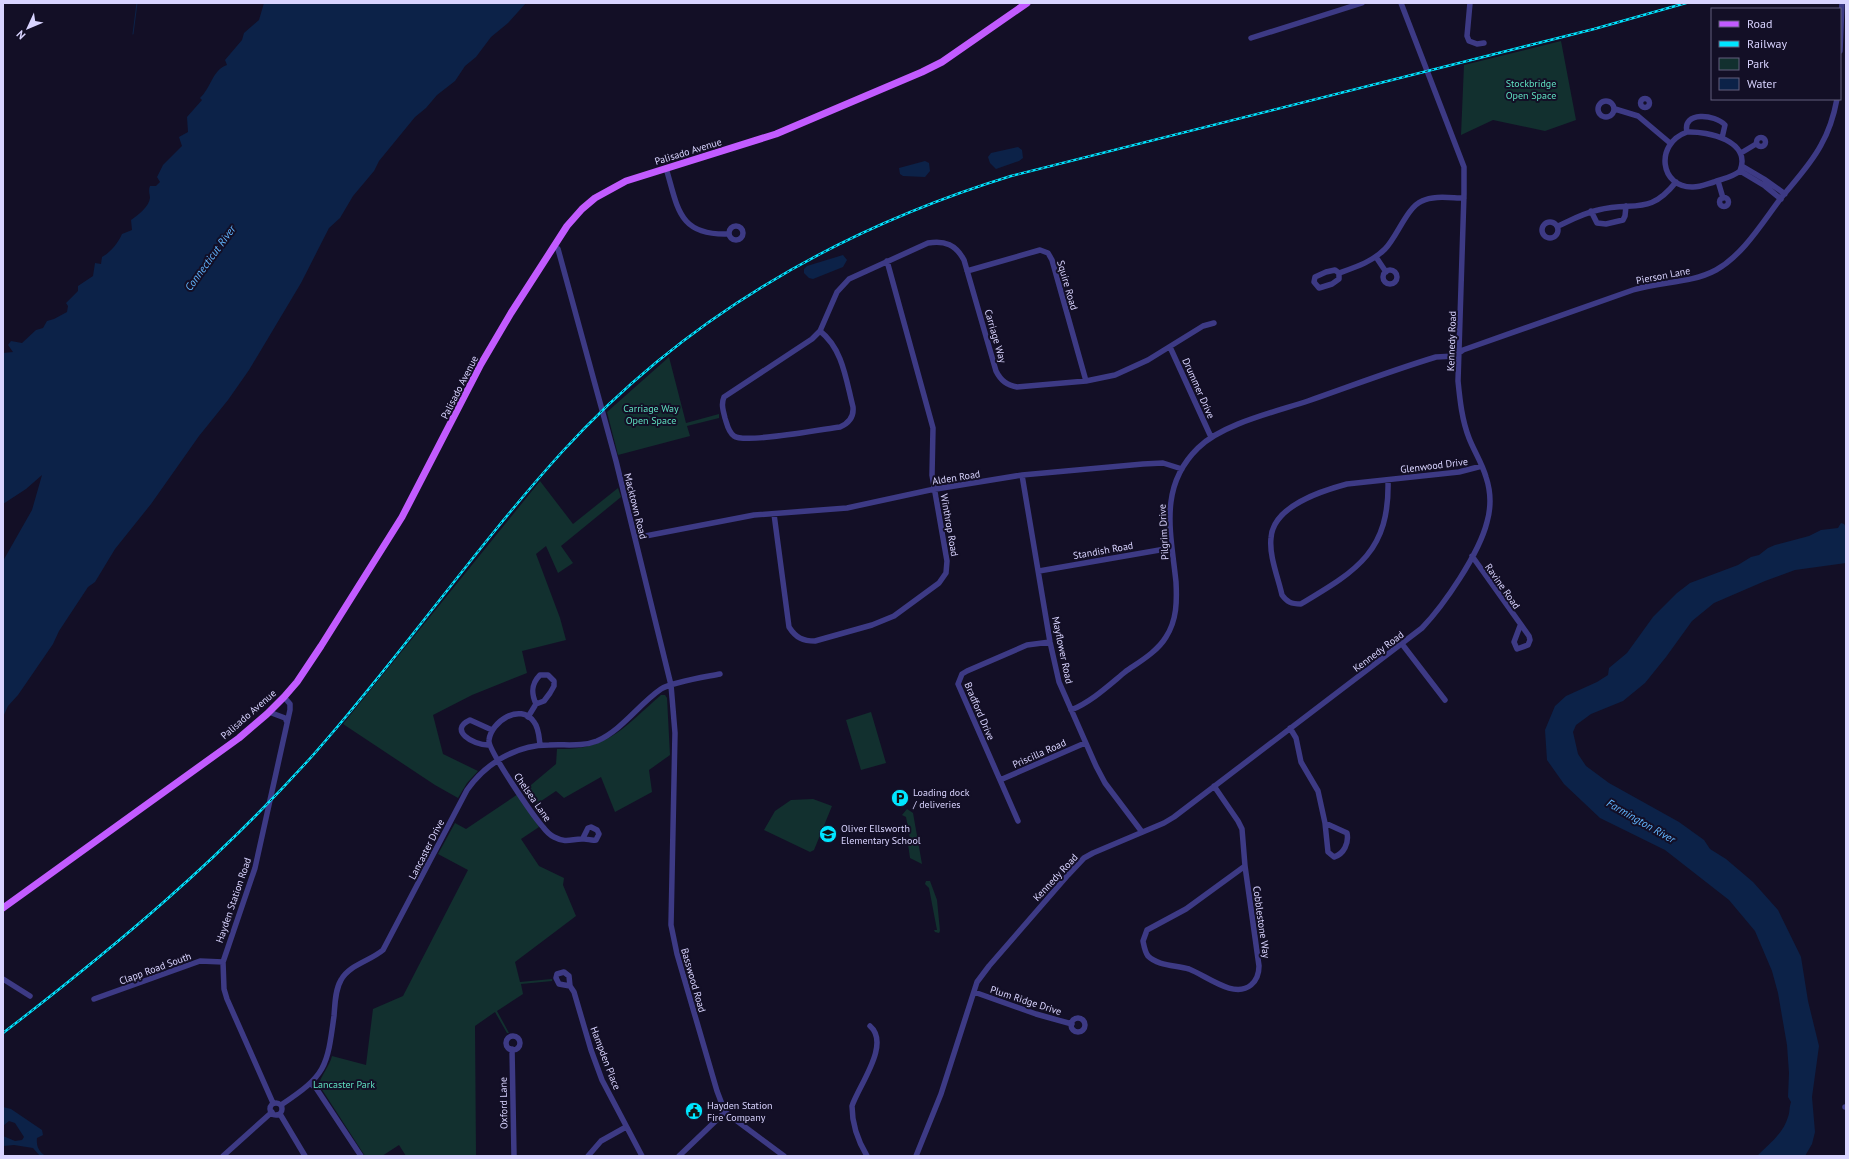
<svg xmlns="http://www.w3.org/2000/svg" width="1849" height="1159" viewBox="0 0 1849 1159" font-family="'PT Sans',sans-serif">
<rect width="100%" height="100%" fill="#130f26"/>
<path fill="#12302f" d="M1561 41 1576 120 1545 131 1493 120 1461 135 1464 65Z
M669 357 686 423 719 414V418L687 426 690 436 618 455 607 412Z
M540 481 573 524 618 488 621 497 561 546 573 563 558 573 546 546 536 554 560 618 566 640 522 651 527 673 472 695 433 715 443 754 478 771 467 783 458 798 435 785 343 724Z
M661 695H665L667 698 670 755 649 770 652 792 615 812 601 777 564 798 556 791 535 805 525 790 556 764 557 749C608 751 625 726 661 695Z
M871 712 886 763 861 770 846 720Z
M518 794 539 827 521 839 539 866 564 878 563 885 576 916 515 962 520 982 552 979V981L521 984 523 994 497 1011 509 1033H507L495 1012 475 1026 476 1156H406L399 1145 382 1156H365L319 1085C320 1077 330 1065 332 1056L366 1065 373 1009 403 996 468 870 438 854 455 823 466 829Z
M813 799 832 806 814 850 810 852 764 830 775 811 791 800Z
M907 809 913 813 922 864 910 858 908 844H911L906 817 902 815Z
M926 881H930L937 900 940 931 939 933 935 932 934 930H937L929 888 925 884Z"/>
<path fill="#0c2248" d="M264 3H526L508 23 491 37 476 57 465 66 455 81 437 95 426 108 415 117 379 161 374 171 353 196 340 218 329 228 301 283 249 370 228 400 199 436 151 504 115 549 95 582 88 587 59 631 53 644 18 695 8 706 3 717V561L32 510 42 475 26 489 3 504V353L13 352 8 345 11 341 22 343 36 330 43 328 47 321 54 319 67 312 68 306 66 303 78 291V286L93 276 95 263 101 264 102 257C111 252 118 243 122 234L132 230 131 220C138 215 149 207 150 198 150 194 148 191 150 186H156L160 182 157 177 163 165 182 146 179 137 188 132 187 117 202 100 200 98C211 88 213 69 227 65L225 60 242 40 244 33 259 20Z
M1018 147 1022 150 1023 158 1019 161 996 169 990 163 988 157 991 153Z
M925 161 929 163 930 171 925 177 903 176 900 174 899 168Z
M843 255 847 260 843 267 813 279 809 278 804 273V269L807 266Z
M1841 523 1844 524 1846 527V563L1795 570 1765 581 1714 603 1692 621 1666 657 1645 683 1623 701 1591 714 1576 725 1573 732 1578 754 1586 766 1609 783 1679 822 1704 840 1710 849 1726 859 1753 882 1778 910 1801 957 1808 1001 1819 1046 1812 1097 1815 1132 1812 1144 1805 1156H1757C1769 1144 1783 1134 1788 1117 1790 1112 1789 1108 1791 1102L1788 1097 1789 1073 1787 1045 1778 993 1772 971 1755 931 1729 900 1665 850 1600 818 1564 784 1547 760 1545 730 1555 706 1566 696 1597 682 1608 675 1609 668 1627 653 1653 617 1677 593 1690 583 1738 565 1751 557 1759 555 1768 548 1775 545 1809 536 1821 530 1838 528Z
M3 1107 11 1109 42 1130 43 1135 37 1138C36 1146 39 1152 46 1156H40L33 1148 14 1145 3 1146V1136L15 1141 22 1140 24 1137 15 1123 9 1121 3 1126Z"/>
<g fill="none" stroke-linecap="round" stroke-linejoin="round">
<path stroke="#0c2248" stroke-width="1" d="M133 34 137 3"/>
<path stroke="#3d3a85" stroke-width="5.5" d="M1470 3 1467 36 1469 41 1477 44 1484 43
M1251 38 1362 3
M1840 51 1842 3
M1640.5 103a4.5 4.5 0 1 1 9 0a4.5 4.5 0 1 1-9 0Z
M1598 109a8 8 0 1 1 16 0a8 8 0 1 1-16 0Z
M1615 109 1638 116 1670 143
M1687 132C1708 131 1752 141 1740 171 1733 177 1722 179 1714 182 1707 184 1700 187 1693 187 1660 188 1654 144 1687 132Z
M1687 132C1682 111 1715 114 1725 125L1722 138
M1756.5 142a4.5 4.5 0 1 1 9 0a4.5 4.5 0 1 1-9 0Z
M1741 153 1756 144
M1742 166 1764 179 1785 194
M666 168C678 208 678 236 729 234
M1740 171 1765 186 1781 199
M1718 181 1723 198
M1719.5 202a4.5 4.5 0 1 1 9 0a4.5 4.5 0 1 1-9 0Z
M1591 211 1597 223 1606 224 1623 220 1625 216 1626 206
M1542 230a8 8 0 1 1 16 0a8 8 0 1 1-16 0Z
M729 233a7 7 0 1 1 14 0a7 7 0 1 1-14 0Z
M1558 226C1571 220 1584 213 1598 210 1635 201 1649 216 1676 182
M554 246 558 249 616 461 671 685 675 733 671 925 677 954 717 1091 725 1112 784 1156
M1376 257 1386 272
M1383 277a7 7 0 1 1 14 0a7 7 0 1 1-14 0Z
M967 271 1040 250 1048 253 1052 260 1086 381
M1339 273V279L1332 284 1319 288 1314 282 1315 277 1326 272 1335 270 1339 273C1356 267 1372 262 1385 249 1397 237 1407 207 1422 201 1434 195 1451 198 1464 198
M820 331 837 292 849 279 928 243C945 240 956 245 964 260L996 371C1001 381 1007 385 1017 387L1086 381 1115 375 1148 360 1203 326 1214 323
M820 331C843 349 846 380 853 407 854 417 849 423 840 427 824 429 744 444 734 436 728 432 727 424 725 418 723 410 721 404 724 397L812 339Z
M1170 347 1211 437
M1022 475 1050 642 1059 682 1096 766 1105 783 1142 832
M1388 480C1390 552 1356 571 1301 604 1291 604 1287 602 1282 595 1278 577 1269 556 1271 538 1273 506 1321 491 1347 484L1459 472 1482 466
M774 514 789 627C796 638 803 641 815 641L872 625 894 616 939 583 946 573 947 561 932 475 933 428 887 261
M635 538 754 515 847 508 930 490 1022 475 1143 464 1163 463 1182 469
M1472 556 1529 636 1530 640 1528 645 1517 649 1514 642 1520 626
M1039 571 1171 548
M1402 644 1445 700
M1071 710C1091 702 1108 686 1125 672 1139 662 1157 652 1166 637 1177 620 1177 601 1176 582 1171 533 1158 487 1198 448 1222 424 1275 412 1308 401 1351 386 1393 370 1436 357L1455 356 1463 350 1633 290C1660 281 1690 284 1716 270 1743 255 1762 223 1781 198 1795 181 1811 164 1821 145 1829 131 1834 115 1837 99
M269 712 285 718 287 722
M528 717 536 704 544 701 550 693 554 686V681L548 675H540C531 684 531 693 536 704
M1290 728 1296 738 1301 762 1318 791 1325 823
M488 745C473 745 448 730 470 720L492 730
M540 745C539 737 539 728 534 722 520 702 491 722 489 740 487 749 534 817 543 827 546 831 550 835 554 837 567 844 573 838 584 839 589 839 591 841 596 840L599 834 597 830 591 827 588 828 583 838
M1000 780 1085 743
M1214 786 1238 821 1242 829 1245 866
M1018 821 958 684 962 674 967 671 1027 645 1050 642
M1325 823 1347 833C1349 843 1344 854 1334 857L1328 852Z
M1245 866 1259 966C1259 973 1257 980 1251 985 1234 999 1207 976 1189 969 1176 965 1158 966 1148 956 1145 952 1144 946 1143 941L1147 930 1186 909Z
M3 979 30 996
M570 986 559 984 556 978 557 974 564 972 569 976 570 986 574 992 591 1050 602 1080 642 1156
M974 992 1036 1014 1072 1024
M94 999 200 961 223 962
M1071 1025a7 7 0 1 1 14 0a7 7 0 1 1-14 0Z
M506 1043a7 7 0 1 1 14 0a7 7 0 1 1-14 0Z
M512 1049 514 1156
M311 1084 316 1088 361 1156
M273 1103 227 999 224 989 223 962 255 868 290 710V704L284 697
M270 1109a6 6 0 1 1 12 0a6 6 0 1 1-12 0Z
M281 1105C326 1075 327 1068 334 1016 335 1004 335 990 341 980 349 965 370 961 383 950L467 790C486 763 516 745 549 745 565 744 582 747 597 741 622 730 639 704 661 689 672 682 705 677 720 674
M1845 1107H1846
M280 1114 305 1156
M223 1156 272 1112
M588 1156 601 1141 626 1127
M679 1156 725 1112
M867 1156C858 1141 852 1123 852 1106 859 1085 891 1044 870 1026
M916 1156 941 1094 977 982 989 966 1068 875 1084 858 1093 853 1164 823 1174 817 1422 628C1444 605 1479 554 1487 522 1491 508 1491 492 1486 477 1482 463 1474 451 1469 438 1462 420 1460 401 1458 381L1464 194V167L1401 3"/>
<path stroke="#c25bff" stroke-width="7" d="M3 908 239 738 267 714 284 697 297 682 321 646 402 517 481 364 511 313 567 226 582 209 595 198 626 181 776 134 922 72 942 62 1027 3"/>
<defs>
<path id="rail" d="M3 1033C115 947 219 860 314 754 400 657 475 548 562 452 684 318 839 229 1011 176L1594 29 1686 3"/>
</defs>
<use href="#rail" stroke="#00e5ff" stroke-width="2.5"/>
<use href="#rail" stroke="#130f26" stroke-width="1" stroke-dasharray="3" stroke-linecap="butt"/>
</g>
<defs>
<symbol id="parking-disc" viewBox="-11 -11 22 22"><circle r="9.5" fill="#00e5ff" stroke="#130f26"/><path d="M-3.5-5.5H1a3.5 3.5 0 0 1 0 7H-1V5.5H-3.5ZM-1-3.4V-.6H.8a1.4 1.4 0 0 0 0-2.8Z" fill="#111"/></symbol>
<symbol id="school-disc" viewBox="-11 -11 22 22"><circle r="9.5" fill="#00e5ff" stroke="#130f26"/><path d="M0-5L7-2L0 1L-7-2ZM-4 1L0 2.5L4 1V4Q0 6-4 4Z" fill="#111"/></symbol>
<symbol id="civic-disc" viewBox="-11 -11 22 22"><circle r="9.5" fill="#00e5ff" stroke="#130f26"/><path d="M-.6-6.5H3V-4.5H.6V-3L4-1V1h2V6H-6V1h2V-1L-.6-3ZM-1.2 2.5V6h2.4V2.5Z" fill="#111"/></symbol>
</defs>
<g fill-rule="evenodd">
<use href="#parking-disc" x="890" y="788" width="20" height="20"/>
<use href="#school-disc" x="818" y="824" width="20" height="20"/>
<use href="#civic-disc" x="684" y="1101" width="20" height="20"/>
</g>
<g text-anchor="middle" stroke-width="4" stroke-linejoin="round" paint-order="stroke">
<g font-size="10" fill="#5fe0c0" stroke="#130f26">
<text x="1531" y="87">Stockbridge<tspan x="1531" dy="12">Open Space</tspan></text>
<text x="651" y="412">Carriage Way<tspan x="651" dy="12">Open Space</tspan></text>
<text x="344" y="1088">Lancaster Park</text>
</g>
<g font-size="10" fill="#d9d4ff" stroke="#130f26">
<text transform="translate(688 151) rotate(-17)" y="4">Palisado Avenue</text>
<text transform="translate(1663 275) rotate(-11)" y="4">Pierson Lane</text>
<text transform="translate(1068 285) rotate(74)" y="4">Squire Road</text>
<text transform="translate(996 336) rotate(74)" y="4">Carriage Way</text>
<text transform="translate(1451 341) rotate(-88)" y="4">Kennedy Road</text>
<text transform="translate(459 387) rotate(-63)" y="4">Palisado Avenue</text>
<text transform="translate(1199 388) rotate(66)" y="4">Drummer Drive</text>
<text transform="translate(1434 465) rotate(-7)" y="4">Glenwood Drive</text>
<text transform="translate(956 477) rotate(-9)" y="4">Alden Road</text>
<text transform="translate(636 506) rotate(76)" y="4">Macktown Road</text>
<text transform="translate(950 525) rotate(80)" y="4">Winthrop Road</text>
<text transform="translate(1163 532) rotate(-93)" y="4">Pilgrim Drive</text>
<text transform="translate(1103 550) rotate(-10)" y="4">Standish Road</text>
<text transform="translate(1503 586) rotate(55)" y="4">Ravine Road</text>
<text transform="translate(1063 650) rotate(78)" y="4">Mayflower Road</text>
<text transform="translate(1378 651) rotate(-37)" y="4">Kennedy Road</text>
<text transform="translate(980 711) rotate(67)" y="4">Bradford Drive</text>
<text transform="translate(248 714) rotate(-41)" y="4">Palisado Avenue</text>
<text transform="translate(1039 753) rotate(-24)" y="4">Priscilla Road</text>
<text transform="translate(533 797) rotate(55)" y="4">Chelsea Lane</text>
<text transform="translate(426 849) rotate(-63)" y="4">Lancaster Drive</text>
<text transform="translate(1055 877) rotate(-47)" y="4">Kennedy Road</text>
<text transform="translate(233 900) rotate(-71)" y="4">Hayden Station Road</text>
<text transform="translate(1262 922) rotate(82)" y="4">Cobblestone Way</text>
<text transform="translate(155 968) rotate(-20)" y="4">Clapp Road South</text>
<text transform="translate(694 980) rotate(74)" y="4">Basswood Road</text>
<text transform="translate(1026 1000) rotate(18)" y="4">Plum Ridge Drive</text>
<text transform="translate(606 1058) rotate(69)" y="4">Hampden Place</text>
<text transform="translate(503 1103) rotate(-91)" y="4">Oxford Lane</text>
</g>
<g font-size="10" fill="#d9d4ff" stroke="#130f26" text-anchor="start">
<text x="913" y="796">Loading dock<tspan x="913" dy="12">/ deliveries</tspan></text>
<text x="841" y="832">Oliver Ellsworth<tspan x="841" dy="12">Elementary School</tspan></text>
<text x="707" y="1109">Hayden Station<tspan x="707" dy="12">Fire Company</tspan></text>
</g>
<g font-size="11" font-style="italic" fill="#62b6ff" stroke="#130f26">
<text transform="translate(210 258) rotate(-54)" y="4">Connecticut River</text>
<text transform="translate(1641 821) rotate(30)" y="4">Farmington River</text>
</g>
</g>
<rect width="1849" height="1159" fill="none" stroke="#d9d4ff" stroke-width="8"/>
<rect x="1711" y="8" width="130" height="92" fill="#130f26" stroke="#625e7d"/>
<rect x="1719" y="21" width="20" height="6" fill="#c25bff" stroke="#625e7d"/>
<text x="1747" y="28" font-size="12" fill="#d9d4ff">Road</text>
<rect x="1719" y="41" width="20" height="6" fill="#00e5ff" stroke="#625e7d"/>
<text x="1747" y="48" font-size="12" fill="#d9d4ff">Railway</text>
<rect x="1719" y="58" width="20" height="12" fill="#12302f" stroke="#625e7d"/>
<text x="1747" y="68" font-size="12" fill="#d9d4ff">Park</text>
<rect x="1719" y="78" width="20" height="12" fill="#0c2248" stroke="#625e7d"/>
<text x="1747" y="88" font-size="12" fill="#d9d4ff">Water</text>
<g transform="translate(28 28) rotate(226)" stroke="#130f26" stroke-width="3" paint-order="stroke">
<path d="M0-3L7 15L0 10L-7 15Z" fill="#d9d4ff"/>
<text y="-6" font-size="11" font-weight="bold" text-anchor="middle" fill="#d9d4ff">N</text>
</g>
</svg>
